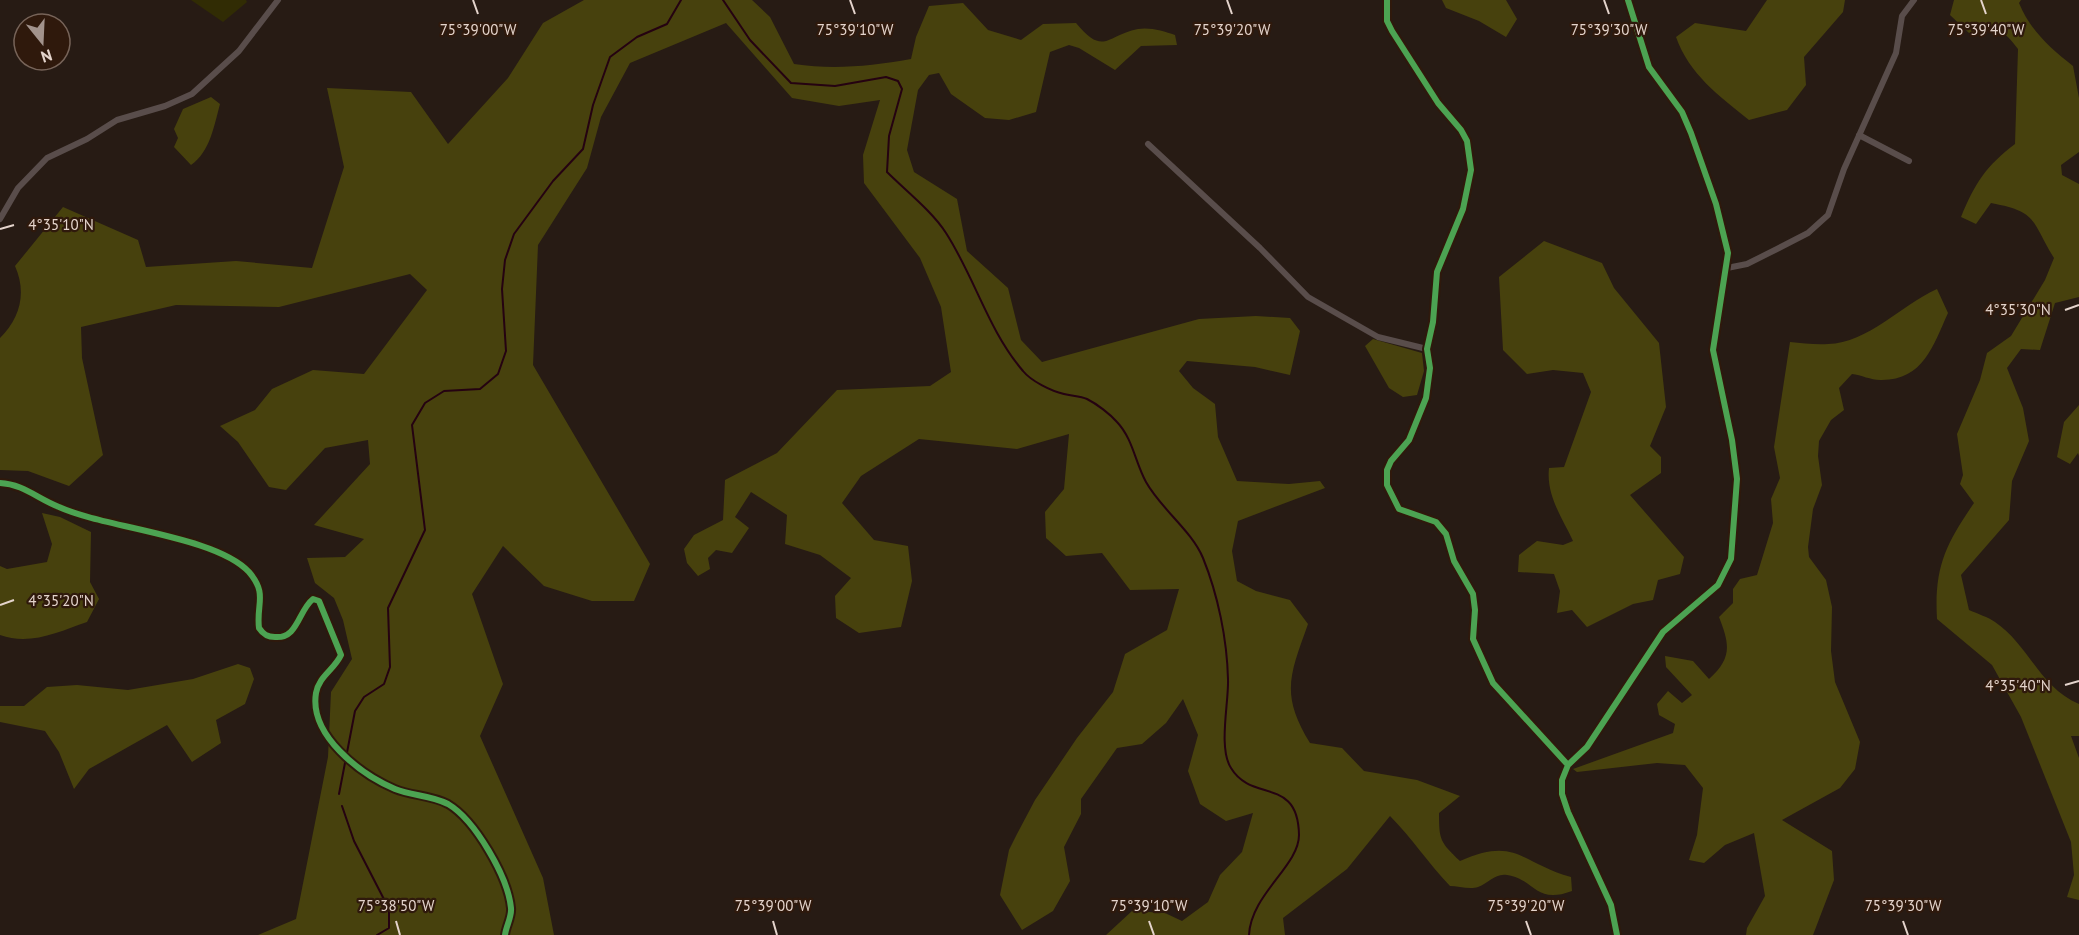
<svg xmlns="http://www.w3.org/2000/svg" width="2079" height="935" viewBox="0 0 2079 935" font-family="'PT Sans',sans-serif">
<rect width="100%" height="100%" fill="#271b14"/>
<path fill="#312c04" d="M191 0H246L247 2 223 22Z"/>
<path fill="#47410d" d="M584 0H752L770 17 794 64C834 70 871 66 911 59L916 37 929 6 963 3 988 30 1021 40 1043 24 1076 23C1104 57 1107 35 1138 29 1150 27 1164 31 1175 35L1177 45 1141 46 1115 70 1079 48 1069 45 1050 52 1036 112 1009 120 985 118 951 94 939 73 929 75 918 90 907 150 914 172 957 199 967 251 1008 288 1021 340 1042 362 1199 319 1256 316 1290 318 1300 331 1290 375 1255 367 1187 361 1179 371 1193 388 1215 404 1218 437 1237 481 1289 484 1320 481 1325 488 1238 521 1232 551 1237 581 1256 591 1290 600 1308 624C1290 675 1280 694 1310 743L1342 748 1364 771 1417 780 1460 796 1439 813C1439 840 1440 842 1460 861 1517 836 1520 863 1571 877L1572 891C1535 905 1535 879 1507 875 1495 873 1489 883 1478 887 1470 890 1458 886 1450 886 1428 863 1412 838 1390 816L1347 869 1283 918 1285 935H1106L1132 911 1165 913 1182 921 1208 902 1220 875 1242 852 1253 813 1226 821 1200 804 1188 771 1198 735 1183 699 1166 723 1142 744 1117 748 1081 799V814L1064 847 1070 881 1053 911 1022 930 1000 895 1009 850 1017 834 1035 800 1077 738 1113 692 1125 654 1167 630 1179 589 1130 590 1102 553 1066 556 1046 538 1045 512 1064 489 1069 434 1017 449 919 439 861 476 842 503 874 540 908 546 912 581 901 627 859 633 836 618 835 596 851 578 820 555 785 544 787 515 751 492 735 517 749 528 732 553 716 550 708 558 710 569 698 576 687 563 684 549 694 535 723 520 725 480 777 453 837 390 930 386 951 372 941 307 920 258 864 183 863 155 880 100 839 106 792 98 726 23 630 63 601 117 587 168 538 245 533 365 650 564 634 601H592L544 586 503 546 472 594 503 684 480 736 543 878 554 935H258L296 919 328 757 331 692 352 659 343 620 334 598 315 583 307 558 345 557 364 539 314 525 370 464 368 440 325 448 286 490 269 487 238 442 220 426 255 410 272 389 313 370 364 374 427 290 410 274 279 307 176 305 81 327 82 358 103 455 69 486 28 471 0 470V338C20 318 27 293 15 266L63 207 138 240 146 267 236 261 312 268 344 167 327 88 411 92 448 144 508 78 543 23Z
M1442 0H1506L1517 19 1506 37 1479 21 1446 8Z
M1767 0H1845L1843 12 1804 57 1806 85 1787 110 1749 120C1719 96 1689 74 1676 37L1695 23 1746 31Z
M1954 0H2021L2019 3C2030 30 2050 48 2073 66L2079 98V152L2061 165 2062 175 2079 184V297L2055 303 2040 350 2021 349 2007 368 2023 408 2029 441 2012 481 2009 520 1961 575 1969 610C1978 614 1988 617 1995 622 2029 645 2039 687 2079 704V736H2071L2079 758V900L2067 897 2074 875 2071 842 2021 717 1992 665 1937 619C1934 567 1946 544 1974 503L1960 484 1963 475 1957 434 1980 380 1987 353 2011 336 2045 280 2054 258C2031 221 2039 212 1991 203L1976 224 1961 217C1975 183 1986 166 2015 144L2018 49C2000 26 1997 27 1969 33L1950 15Z
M211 97 220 104C214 126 210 152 191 165L174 147 178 138 174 129 183 109Z
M1544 241 1602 263 1614 288 1659 343 1666 407 1650 446 1661 457V473L1630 495 1684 557 1680 574 1658 580 1653 600 1633 604 1587 627 1572 610 1557 613 1560 591 1554 574 1518 572 1519 555 1537 541 1563 545 1573 541C1562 517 1546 496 1549 468L1564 467 1591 392 1583 373 1553 370 1527 374 1503 350 1499 277Z
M1937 289 1948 313C1933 346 1923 381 1880 380 1871 380 1861 375 1852 374L1839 388 1844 410 1831 420 1819 441 1818 456 1822 485 1813 509 1808 547 1809 557 1826 580 1832 607 1831 651 1835 682 1860 742 1855 769 1840 788 1782 820 1832 851 1834 880 1813 935H1746L1747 928 1765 896 1754 833 1725 845 1704 863 1689 860 1697 835 1703 788 1685 765 1657 763 1577 772 1573 769 1673 733 1675 724 1659 715 1657 704 1668 691 1682 703 1692 695 1666 667 1665 656 1693 661 1709 679C1732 658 1730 645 1719 617L1733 603V589L1740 579 1757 575 1773 523 1771 499 1780 478 1774 447 1790 342C1802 343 1816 345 1828 344 1868 343 1901 305 1937 289Z
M1373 339 1422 353 1424 371 1417 395 1403 397 1389 388 1365 346Z
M2079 405V456L2078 453 2070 464 2057 457 2064 422Z
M42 513 60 517 91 532 90 582 99 599 87 622C58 632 30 646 0 635V566L7 569 47 562 52 544Z
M238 664 250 668 254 679 245 704 216 720 221 743 192 762 167 725 89 769 74 789 59 752 45 731 0 722V706H24L47 687 77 685 128 690 193 679Z"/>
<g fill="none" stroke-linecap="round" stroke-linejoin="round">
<path stroke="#250211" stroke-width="2" d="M723 0 750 40 791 83 835 86 886 77 898 81 902 89 889 136 887 172C905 190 933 212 946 233 975 278 988 330 1023 371 1031 381 1051 391 1064 394 1071 396 1080 396 1087 399 1097 404 1110 414 1117 422 1133 439 1135 462 1146 482 1161 509 1192 531 1203 558 1218 595 1227 639 1228 679 1229 702 1218 748 1231 768 1252 803 1298 776 1299 835 1299 866 1251 894 1249 935
M339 794 355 711 364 697 384 684 390 667 388 608 425 530 412 425 425 403 444 391 480 389 498 374 506 351 502 289 505 260 514 234 553 181 583 149 593 105 610 57 637 37 667 24 681 0
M342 806 354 841 389 909V928L377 935"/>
<path stroke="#594d4b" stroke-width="6" d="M1387 0V21L1392 31 1438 103 1461 130 1467 141 1471 170 1463 209 1437 272 1433 322 1427 349 1430 368 1426 398 1409 440 1391 461 1387 470V485L1399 509 1436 522 1446 534 1454 561 1473 594 1475 610 1473 639 1493 683 1568 765
M1859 135 1909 161
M1148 144 1260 248 1308 297 1378 337 1427 349
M0 219 18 188 47 158 87 139 117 120 165 106 192 94 239 51 278 0
M1727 268 1747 264 1777 249 1808 233 1828 215 1844 169 1896 53 1902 16 1914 0
M0 483C23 484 38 499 59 507 105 528 216 536 249 572 268 594 256 604 259 628 263 634 267 637 275 637 298 639 298 611 313 599L319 601 341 655C334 670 319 676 316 693 309 735 360 774 395 789 412 796 431 795 448 804 475 820 508 877 511 908 512 917 506 926 505 935"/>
<path stroke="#594d4b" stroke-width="8" d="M1617 935 1611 905 1568 812 1562 794V780L1568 765 1587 747 1663 632 1718 585 1731 559 1737 479 1732 440 1713 350 1728 253 1716 204 1691 133 1682 112 1649 67 1628 0"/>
<defs>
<path id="cycleway" d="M1387 0V21L1392 31 1438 103 1461 130 1467 141 1471 170 1463 209 1437 272 1433 322 1427 349 1430 368 1426 398 1409 440 1391 461 1387 470V485L1399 509 1436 522 1446 534 1454 561 1473 594 1475 610 1473 639 1493 683 1568 765
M0 483C23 484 38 499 59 507 105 528 216 536 249 572 268 594 256 604 259 628 263 634 267 637 275 637 298 639 298 611 313 599L319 601 341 655C334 670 319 676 316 693 309 735 360 774 395 789 412 796 431 795 448 804 475 820 508 877 511 908 512 917 506 926 505 935
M1617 935 1611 905 1568 812 1562 794V780L1568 765 1587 747 1663 632 1718 585 1731 559 1737 479 1732 440 1713 350 1728 253 1716 204 1691 133 1682 112 1649 67 1628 0"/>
</defs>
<use href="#cycleway" stroke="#2f190c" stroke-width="10"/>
<use href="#cycleway" stroke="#4ca352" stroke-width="6"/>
</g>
<path fill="none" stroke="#e4d4cc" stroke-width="2" d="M473 0 478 14M850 0 855 14M1227 0 1232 14M1604 0 1609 14M1981 0 1986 14M0 229 14 225M2065 310 2079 305M0 605 14 600M2065 685 2079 681M396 921 400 935M773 921 777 935M1149 921 1154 935M1526 921 1531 935M1903 921 1908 935"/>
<g font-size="15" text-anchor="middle" fill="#e4d4cc" stroke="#2f190c" stroke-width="4.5" stroke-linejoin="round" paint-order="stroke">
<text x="478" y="35">75°39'00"W</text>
<text x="855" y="35">75°39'10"W</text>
<text x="1232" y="35">75°39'20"W</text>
<text x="1609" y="35">75°39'30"W</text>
<text x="1986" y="35">75°39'40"W</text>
<text x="61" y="230">4°35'10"N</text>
<text x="2018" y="315">4°35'30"N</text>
<text x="61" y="606">4°35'20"N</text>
<text x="2018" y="691">4°35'40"N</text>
<text x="396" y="911">75°38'50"W</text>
<text x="773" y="911">75°39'00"W</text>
<text x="1149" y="911">75°39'10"W</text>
<text x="1526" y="911">75°39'20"W</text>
<text x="1903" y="911">75°39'30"W</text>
</g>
<g transform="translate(42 42) rotate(162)"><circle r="28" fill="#2f190c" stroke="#776459" stroke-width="1.5"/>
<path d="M0-4.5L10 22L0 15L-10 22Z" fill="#a2938c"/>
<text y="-9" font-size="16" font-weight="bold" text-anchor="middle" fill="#e4d4cc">N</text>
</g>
</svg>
